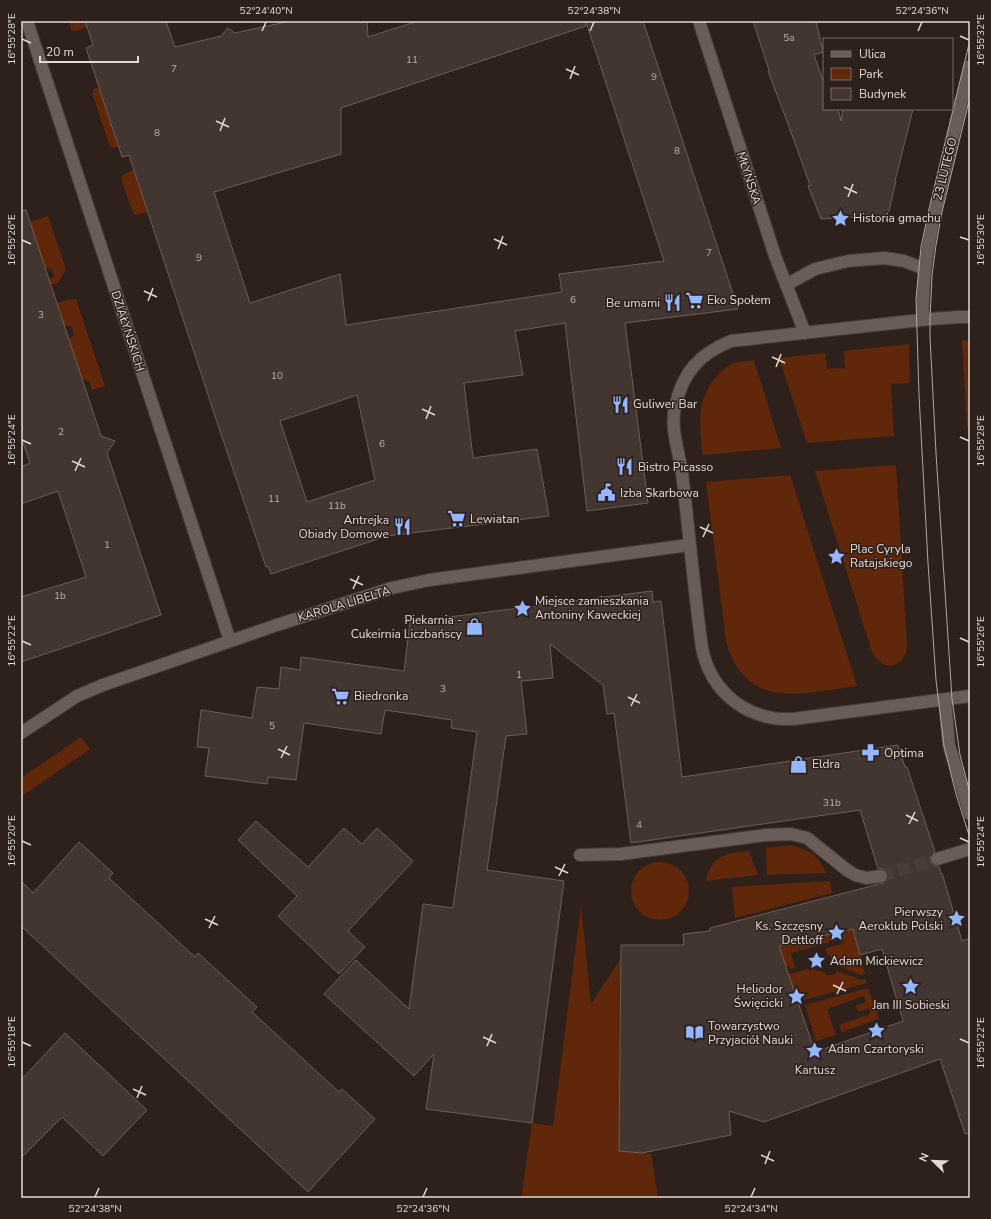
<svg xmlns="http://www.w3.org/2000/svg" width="991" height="1219" viewBox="0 0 991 1219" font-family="'Nunito Sans',sans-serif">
<rect width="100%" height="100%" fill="#2e211c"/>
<path fill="#60270a" d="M69 21H85L87 27 76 31 71 30Z
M106 85 112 126 118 147 114 148 110 147 92 93 94 89Z
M134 170 148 212 136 215 133 213 121 179 123 175Z
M48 216 66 269 58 283 51 285 49 279 54 277 52 269 45 268 30 222Z
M76 299 105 386 92 390 89 381 82 379 69 339 74 335 71 326H64L57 303 67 300Z
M962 340 970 341V426L967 427Z
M909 344 910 383 891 384 894 436 807 443 779 358 825 353 827 369 845 368 844 351Z
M754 360 781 448 703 455C699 426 696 399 717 376 721 371 727 367 732 364 738 362 747 361 754 360Z
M896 465 907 647C906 662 890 673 878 660 876 658 874 655 872 652L815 471Z
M790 475 857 686C801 693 746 712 726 641L706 482Z
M81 737 90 749 21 797V778Z
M792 845C810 850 819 856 826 873L767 875 766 848Z
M749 851 758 875 706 881C711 856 726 853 749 851Z
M631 891a29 29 0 1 1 58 0a29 29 0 1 1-58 0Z
M830 881 832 893 735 918 732 887Z
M581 906 591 1004 620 960 619 1151 651 1154 658 1198H521L532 1123 553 1126Z
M850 927 853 930 865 974 861 975 835 965 833 958 827 954 825 948 842 944 841 939 791 953 795 968 790 969V966L778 969 780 977 807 969H813L826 973 827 976 837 973 836 970 861 980 866 979 867 983 803 1000 799 988 794 990 793 986 784 989V991L782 992 781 990 775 992 774 996 764 1000 762 998 753 1001V1003L746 1006 742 994 745 993 744 983H741V971H743V961H740L741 955 744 953 745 956 772 950 775 949V946L786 943 787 945 797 943V940L808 938 809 940 819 938 818 935 829 932 830 934 840 932 839 930Z
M868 988 879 1019 842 1032 839 1025 870 1014 869 1008 858 1012 856 1006 866 1002 864 996 827 1009 836 1035 816 1041 805 1005Z"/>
<path fill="#433630" stroke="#6c5e58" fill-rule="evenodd" d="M85 21H166L175 47 221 36 228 28 235 33 286 22 287 21H367L368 37 418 21H643L738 309 625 323 648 503 587 511 565 323 515 331 523 375 464 383 473 458 537 449 549 516 387 536 271 574 268 566 266 567 219 428 129 155 122 157 86 48 93 45ZM586 22 664 261 559 274 562 292 346 325 340 274 250 303 214 192 341 154V108L586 26ZM357 395 375 480 307 502 280 421Z
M753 21H816L823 52 814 55 824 83V109H838L841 121 843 109H913L895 181H896L888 215 821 219 808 186 810 185 788 124 768 71 769 70Z
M26 210 101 436 115 441 107 453 161 615 21 662V597L86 577 58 491 21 504V467L30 463 21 437V433L23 429 21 421V211Z
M652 591 653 602 661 601 682 777 898 745 905 767H907L935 852 930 857V862L935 866H939L941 874 942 873 962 941 970 938V1133L965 1134 940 1059 764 1122 729 1111 731 1135 642 1153 619 1151 621 945H684L683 934 710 931V928L883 883 888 879V875L884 869H878L860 810 631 843 614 713 607 714 603 685 550 644 553 678 521 681 527 734 506 736 487 870 564 881 532 1123 426 1109 434 1054 414 1076 324 994 356 960 409 1009 423 904 453 908 477 732 451 728 452 720 385 710 381 734 304 723 296 780 268 777 267 784 205 776 209 748 197 747 201 710 252 718 257 687 279 689 281 667 300 670 301 657 404 671 410 622ZM853 929 860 955 882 949 903 1021 815 1052 779 946Z
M256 821 308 867 344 828 362 844 377 828 413 861 348 931 365 947 339 974 278 916 297 896 238 840Z
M79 842 113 873 109 878 195 957 198 953 257 1007 252 1012 339 1092 342 1089 375 1119 308 1192 21 926V881L33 893Z
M65 1033 147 1110 103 1156 62 1117 21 1158V1080Z"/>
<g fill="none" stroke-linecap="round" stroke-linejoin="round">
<path stroke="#493d38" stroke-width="12" stroke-dasharray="12 6" stroke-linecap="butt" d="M881 876 937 859"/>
<defs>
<path id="minor" d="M27 21 230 641
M699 21 775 256 805 333
M786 285 815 269 848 261 884 258 904 261 925 269
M970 317H959L930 319 731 341C699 354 683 372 675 407 670 428 679 452 682 473 689 531 694 590 702 648 711 693 748 721 793 719L970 696
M923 320C921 269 933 220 945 170 953 135 962 101 970 66
M945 700 949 745 970 814
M21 733 77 696 103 685 277 625 392 588 429 580 689 545
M580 855 621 854 766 835 791 834 807 838 847 870 855 875 866 878 881 876
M937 859 970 849"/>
</defs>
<use href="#minor" stroke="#463c39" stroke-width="14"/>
<use href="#minor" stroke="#6a5c56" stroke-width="12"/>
<path stroke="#b1a7a3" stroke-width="1" d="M970 40 929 209 921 247 916 299 919 395 928 563 936 680 944 746 956 794 970 838
M970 97 942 212 936 245 932 276 930 319V337L936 453 952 699 960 755 970 793"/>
</g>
<path fill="none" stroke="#e2d9d6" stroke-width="1.5" d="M262 31 266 22M590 31 594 22M918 31 922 22M960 36 969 40M22 39 31 43M566 69 579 75M570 79 575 66M216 121 229 127M220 131 225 118M844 187 857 193M848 197 853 184M960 237 969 240M494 239 507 245M22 240 31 244M498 249 503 236M144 291 157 297M148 301 153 288M772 357 785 363M776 367 781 354M422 409 435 415M426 419 431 406M960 437 969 441M22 440 31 444M72 461 85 467M75 471 81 458M700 527 713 533M703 537 709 524M350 579 363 585M353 589 359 576M960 638 969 642M22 641 31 645M628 697 640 703M631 706 637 694M278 749 290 755M281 758 287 746M906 815 918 821M909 824 915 812M960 838 969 842M22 841 31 845M555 867 568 873M559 876 565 864M205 919 218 925M209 928 215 916M833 985 846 991M837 994 843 982M483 1037 496 1043M960 1039 969 1043M22 1042 31 1046M487 1046 492 1034M133 1089 146 1095M137 1098 142 1086M761 1155 774 1161M765 1164 770 1151M95 1197 99 1188M423 1197 427 1188M751 1197 755 1188"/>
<defs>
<symbol id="sight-bare" viewBox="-9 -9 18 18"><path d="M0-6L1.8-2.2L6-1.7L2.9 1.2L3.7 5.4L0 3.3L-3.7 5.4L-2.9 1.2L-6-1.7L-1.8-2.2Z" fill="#94b7fd" stroke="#2e211c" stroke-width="2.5" paint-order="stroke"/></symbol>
<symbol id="supermarket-bare" viewBox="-9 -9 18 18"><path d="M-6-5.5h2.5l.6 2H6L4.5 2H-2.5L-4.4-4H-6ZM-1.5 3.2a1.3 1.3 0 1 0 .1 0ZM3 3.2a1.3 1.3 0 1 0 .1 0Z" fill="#94b7fd" stroke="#2e211c" stroke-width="2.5" paint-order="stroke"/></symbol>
<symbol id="restaurant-bare" viewBox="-9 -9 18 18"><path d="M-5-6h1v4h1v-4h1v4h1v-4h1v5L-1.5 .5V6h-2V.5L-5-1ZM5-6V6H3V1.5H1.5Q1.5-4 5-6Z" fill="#94b7fd" stroke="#2e211c" stroke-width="2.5" paint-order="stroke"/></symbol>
<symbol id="civic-bare" viewBox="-9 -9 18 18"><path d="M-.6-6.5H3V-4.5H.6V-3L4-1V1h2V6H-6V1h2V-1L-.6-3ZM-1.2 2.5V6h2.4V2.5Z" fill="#94b7fd" stroke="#2e211c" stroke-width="2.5" paint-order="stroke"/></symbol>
<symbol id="shop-bare" viewBox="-9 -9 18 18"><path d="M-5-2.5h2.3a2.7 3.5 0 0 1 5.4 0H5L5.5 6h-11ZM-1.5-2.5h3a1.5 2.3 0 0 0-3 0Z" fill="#94b7fd" stroke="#2e211c" stroke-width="2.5" paint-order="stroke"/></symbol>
<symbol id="pharmacy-bare" viewBox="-9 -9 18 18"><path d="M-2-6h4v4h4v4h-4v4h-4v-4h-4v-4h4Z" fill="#94b7fd" stroke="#2e211c" stroke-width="2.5" paint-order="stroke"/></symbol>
<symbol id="library-bare" viewBox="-9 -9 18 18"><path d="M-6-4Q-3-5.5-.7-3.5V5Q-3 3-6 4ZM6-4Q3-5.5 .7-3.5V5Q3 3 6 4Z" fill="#94b7fd" stroke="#2e211c" stroke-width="2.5" paint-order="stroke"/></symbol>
</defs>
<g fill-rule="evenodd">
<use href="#sight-bare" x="828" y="206" width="25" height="25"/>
<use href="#supermarket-bare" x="682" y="288" width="25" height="25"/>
<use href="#restaurant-bare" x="660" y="290" width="25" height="25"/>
<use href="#restaurant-bare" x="608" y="392" width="25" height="25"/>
<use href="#restaurant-bare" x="612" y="454" width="25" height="25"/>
<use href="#civic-bare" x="594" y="480" width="25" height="25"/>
<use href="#supermarket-bare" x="444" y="506" width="25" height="25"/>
<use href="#restaurant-bare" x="390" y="514" width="25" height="25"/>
<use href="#sight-bare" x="824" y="544" width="25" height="25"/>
<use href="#sight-bare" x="510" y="596" width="25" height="25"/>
<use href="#shop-bare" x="462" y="614" width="25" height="25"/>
<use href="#supermarket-bare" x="328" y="684" width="25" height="25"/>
<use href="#pharmacy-bare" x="858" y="740" width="25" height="25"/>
<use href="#shop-bare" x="786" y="752" width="25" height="25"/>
<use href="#sight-bare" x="944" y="906" width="25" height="25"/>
<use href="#sight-bare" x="824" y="920" width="25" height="25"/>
<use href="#sight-bare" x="804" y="948" width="25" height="25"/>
<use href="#sight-bare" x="898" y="974" width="25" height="25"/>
<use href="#sight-bare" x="784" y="984" width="25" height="25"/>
<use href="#sight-bare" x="864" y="1018" width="25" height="25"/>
<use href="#library-bare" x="682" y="1020" width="25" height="25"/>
<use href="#sight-bare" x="802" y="1038" width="25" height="25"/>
</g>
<g text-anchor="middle" stroke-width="3" stroke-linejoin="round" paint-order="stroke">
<g font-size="10" fill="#bab0ac">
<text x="789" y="41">5a</text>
<text x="412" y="63">11</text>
<text x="174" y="72">7</text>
<text x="654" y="80">9</text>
<text x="157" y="136">8</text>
<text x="677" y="154">8</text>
<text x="709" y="256">7</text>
<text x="199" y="261">9</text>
<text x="573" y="303">6</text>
<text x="41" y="318">3</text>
<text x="277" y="379">10</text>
<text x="61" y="435">2</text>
<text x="382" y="447">6</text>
<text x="274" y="502">11</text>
<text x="337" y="509">11b</text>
<text x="107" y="548">1</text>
<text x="60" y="599">1b</text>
<text x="519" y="678">1</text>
<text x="443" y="692">3</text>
<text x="272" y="729">5</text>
<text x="832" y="806">31b</text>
<text x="639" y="828">4</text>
</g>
<g font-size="12" fill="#e2d9d6" stroke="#2e211c">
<text transform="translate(945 169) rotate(-76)" y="4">23 LUTEGO</text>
<text transform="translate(749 178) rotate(72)" y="4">MŁYŃSKA</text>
<text transform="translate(128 331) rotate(72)" y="4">DZIAŁYŃSKICH</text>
<text transform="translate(344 604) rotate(-17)" y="4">KAROLA LIBELTA</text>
</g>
<g font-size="12" fill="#e2d9d6" stroke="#2e211c" text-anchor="start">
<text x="853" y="222">Historia gmachu</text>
<text x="707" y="304">Eko Społem</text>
<text x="660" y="307" text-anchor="end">Be umami</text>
<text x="633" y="408">Guliwer Bar</text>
<text x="638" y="471">Bistro Picasso</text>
<text x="620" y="497">Izba Skarbowa</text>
<text x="470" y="523">Lewiatan</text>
<text x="389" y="524" text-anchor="end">Antrejka<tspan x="389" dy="14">Obiady Domowe</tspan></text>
<text x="850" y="553">Plac Cyryla<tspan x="850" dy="14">Ratajskiego</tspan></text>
<text x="535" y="605">Miejsce zamieszkania<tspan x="535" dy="14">Antoniny Kaweckiej</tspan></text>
<text x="462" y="624" text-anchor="end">Piekarnia -<tspan x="462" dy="14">Cukeirnia Liczbańscy</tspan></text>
<text x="354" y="700">Biedronka</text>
<text x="884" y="757">Optima</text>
<text x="812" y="768">Eldra</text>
<text x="943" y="916" text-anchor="end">Pierwszy<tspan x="943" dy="14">Aeroklub Polski</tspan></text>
<text x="823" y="930" text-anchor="end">Ks. Szczęsny<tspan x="823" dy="14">Dettloff</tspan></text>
<text x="830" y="965">Adam Mickiewicz</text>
<text x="783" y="993" text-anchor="end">Heliodor<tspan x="783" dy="14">Święcicki</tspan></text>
<text x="911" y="1009" text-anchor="middle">Jan III Sobieski</text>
<text x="708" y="1030">Towarzystwo<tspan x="708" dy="14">Przyjaciół Nauki</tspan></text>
<text x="876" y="1053" text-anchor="middle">Adam Czartoryski</text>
<text x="815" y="1074" text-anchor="middle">Kartusz</text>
</g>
</g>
<rect width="991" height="1219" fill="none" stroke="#2e211c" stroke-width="44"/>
<rect x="823" y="38" width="130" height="72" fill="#2e211c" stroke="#766b66"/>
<rect x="831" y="51" width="20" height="6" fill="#6a5c56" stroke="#766b66"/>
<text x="859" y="58" font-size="12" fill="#e2d9d6">Ulica</text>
<rect x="831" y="68" width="20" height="12" fill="#60270a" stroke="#766b66"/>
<text x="859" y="78" font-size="12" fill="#e2d9d6">Park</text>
<rect x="831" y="88" width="20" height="12" fill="#433630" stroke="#766b66"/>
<text x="859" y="98" font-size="12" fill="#e2d9d6">Budynek</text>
<g transform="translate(933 1161) rotate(293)" stroke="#2e211c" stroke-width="3" paint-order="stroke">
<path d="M0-3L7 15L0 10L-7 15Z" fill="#e2d9d6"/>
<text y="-6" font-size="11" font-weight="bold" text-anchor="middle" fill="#e2d9d6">N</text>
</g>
<path d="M40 56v6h98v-6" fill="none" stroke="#e2d9d6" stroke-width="2"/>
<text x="46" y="56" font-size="12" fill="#e2d9d6" stroke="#2e211c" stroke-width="3" paint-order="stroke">20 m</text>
<rect x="22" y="22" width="947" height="1175" fill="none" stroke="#e2d9d6" stroke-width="1.5"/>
<g font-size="10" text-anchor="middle" fill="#e2d9d6">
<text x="266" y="14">52°24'40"N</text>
<text x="594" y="14">52°24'38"N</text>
<text x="922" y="14">52°24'36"N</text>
<text transform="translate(11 39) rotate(-90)" y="4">16°55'28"E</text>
<text transform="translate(980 40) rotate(-90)" y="4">16°55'32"E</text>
<text transform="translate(11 240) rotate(-90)" y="4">16°55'26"E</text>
<text transform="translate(980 240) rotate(-90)" y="4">16°55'30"E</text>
<text transform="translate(11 440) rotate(-90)" y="4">16°55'24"E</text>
<text transform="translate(980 441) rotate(-90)" y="4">16°55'28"E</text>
<text transform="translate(11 641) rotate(-90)" y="4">16°55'22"E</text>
<text transform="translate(980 642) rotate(-90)" y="4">16°55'26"E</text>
<text transform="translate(11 841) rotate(-90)" y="4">16°55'20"E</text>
<text transform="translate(980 842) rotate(-90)" y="4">16°55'24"E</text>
<text transform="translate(11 1042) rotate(-90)" y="4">16°55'18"E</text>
<text transform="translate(980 1043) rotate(-90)" y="4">16°55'22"E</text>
<text x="95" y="1212">52°24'38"N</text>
<text x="423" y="1212">52°24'36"N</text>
<text x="751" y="1212">52°24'34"N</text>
</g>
</svg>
